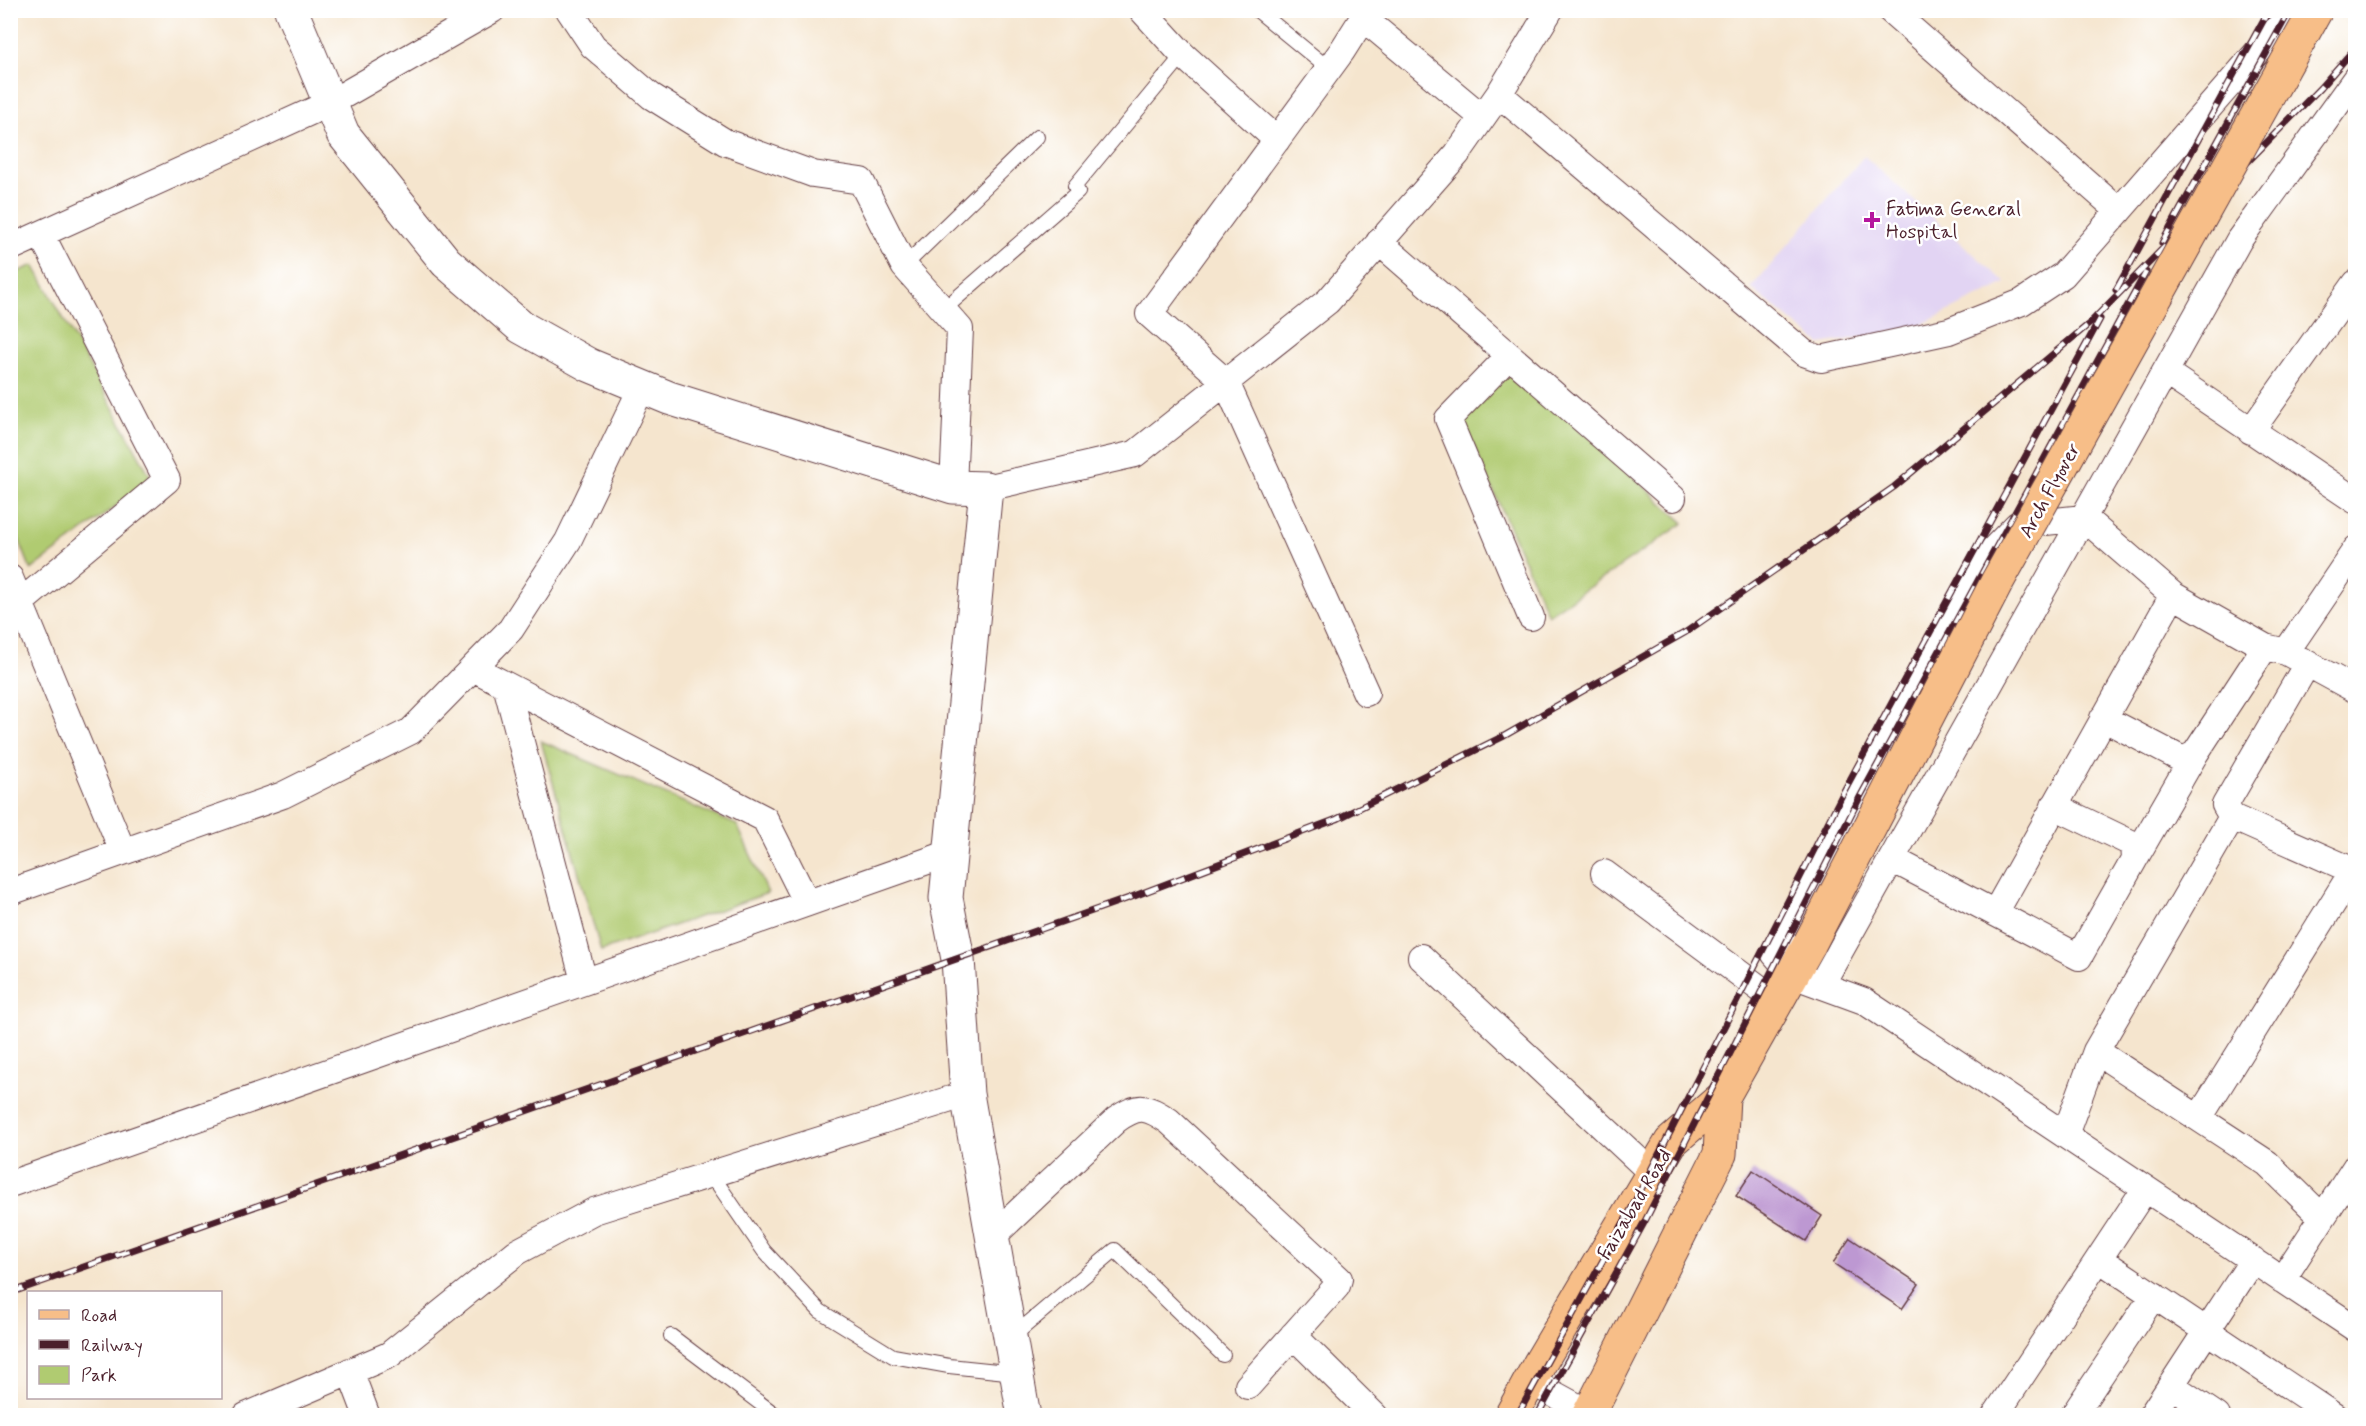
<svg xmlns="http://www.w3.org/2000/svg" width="2366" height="1426" viewBox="0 0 2366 1426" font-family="Mynerve,sans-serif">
<rect width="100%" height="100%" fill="#fff"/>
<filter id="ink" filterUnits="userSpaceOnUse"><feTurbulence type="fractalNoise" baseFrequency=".0167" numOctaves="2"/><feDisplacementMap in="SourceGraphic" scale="12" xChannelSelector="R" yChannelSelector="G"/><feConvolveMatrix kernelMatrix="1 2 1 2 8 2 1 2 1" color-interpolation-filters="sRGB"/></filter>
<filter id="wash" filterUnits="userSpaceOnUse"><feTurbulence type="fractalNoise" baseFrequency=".008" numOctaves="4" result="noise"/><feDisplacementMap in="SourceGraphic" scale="24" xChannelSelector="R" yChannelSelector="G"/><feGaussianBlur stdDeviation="1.35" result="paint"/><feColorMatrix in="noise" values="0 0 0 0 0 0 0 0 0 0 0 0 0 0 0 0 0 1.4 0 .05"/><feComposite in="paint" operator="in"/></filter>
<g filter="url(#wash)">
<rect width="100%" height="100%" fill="#f5e5ce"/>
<path fill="#e2d4f3" d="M1864 156 2006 283 1912 329 1820 344 1751 288Z"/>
<path fill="#b0cb71" stroke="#7d754e" stroke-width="1.5" d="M34 265 152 479 31 570 11 519 10 275Z
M1513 367 1684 523 1548 615 1463 422Z
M541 741 737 825 768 893 601 951Z"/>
<g id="blocks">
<path fill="#bd98d2" d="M1753 1170 1822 1216 1806 1241 1736 1196Z
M1850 1238 1919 1284 1902 1309 1833 1263Z"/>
</g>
</g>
<g filter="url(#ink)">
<use href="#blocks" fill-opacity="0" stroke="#643d43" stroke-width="1.5"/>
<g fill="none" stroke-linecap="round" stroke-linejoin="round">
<defs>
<path id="service" d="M1257 10 1329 69
M904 266 1037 137
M943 310 1078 192 1075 186 1183 55
M711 1174 764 1251 820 1311 893 1356 949 1366 1016 1373
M671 1336 777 1416
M1012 1337 1115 1250 1223 1355"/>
<path id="minor" d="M569 10 593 46 651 96 725 142 813 174 861 181 904 266 960 329 953 487
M1142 10 1183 55 1277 140
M1890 10 2119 211
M1363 18 1482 117
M1499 94 1804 353 1821 359 1949 331 2022 302 2063 275 2294 10
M1379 242 1673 498
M10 248 330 103 492 10
M1509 356 1448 419 1531 617
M2165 372 2356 501
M2251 431 2356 283
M986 488 1135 454 1328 301 1457 154 1499 94 1550 10
M10 578 123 852
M21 602 167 480 41 234
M2286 652 2356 549
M2307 664 2225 805 2232 817 2356 872
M473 668 765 819 807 903
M506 685 584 981
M2356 690 2286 652 2265 647 2173 595 2084 518 2017 525 1986 557 1774 953 1793 975 1864 1001 2356 1329
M1366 693 1226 382 1149 314 1342 51 1368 10
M2103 718 2183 760 2195 754 2265 647
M1892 859 2079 957 2134 860 2133 844 2054 806
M2134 860 2195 754
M1604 873 1778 1002
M10 892 283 795 411 731 511 629 568 541 642 387
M1995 913 2173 595
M1421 957 1652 1173
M1821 985 2239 240 2356 78
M2096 1051 2267 1163 2322 1217
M2199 1118 2353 871
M2065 1135 2096 1051 2232 817
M10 1184 950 853
M993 1236 1116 1120C1139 1104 1146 1106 1169 1121L1339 1279 1337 1286 1248 1386
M2099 1259 2334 1416
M2282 1280 2356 1166
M1293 1335 1375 1416
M350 1371 367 1416
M1530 1381 1594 1416
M2171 1385 2217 1416
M246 1416 389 1355 517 1252 594 1211 967 1094
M1995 1416 2145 1189
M2073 1416 2154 1295
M2151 1416 2253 1260"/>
<path id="tertiary" d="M291 10 343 134 446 262 521 327 589 365 669 398 953 487 986 488 946 898 958 959 967 1094 1024 1416"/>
<path id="primary" d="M1511 1416 1540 1363 1671 1142 1723 1097 1810 943
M1588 1416 1720 1154 1723 1097"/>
</defs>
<use href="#service" stroke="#643d43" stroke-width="16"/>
<use href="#minor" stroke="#643d43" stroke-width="28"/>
<use href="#tertiary" stroke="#643d43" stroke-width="35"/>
<use href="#primary" stroke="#643d43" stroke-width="35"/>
<use href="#service" stroke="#fff" stroke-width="14"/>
<use href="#minor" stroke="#fff" stroke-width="26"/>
<use href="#tertiary" stroke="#fff" stroke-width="33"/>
<use href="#primary" stroke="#f7be88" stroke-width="33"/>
<defs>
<path id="rail" d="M2162 243 2290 10
M2116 290 2269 10
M10 1293 1129 898 1337 819 1504 736 1686 632 1894 487 2089 324 2320 88 2356 47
M1517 1416 1629 1213 1844 791 2100 319
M1537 1416 1645 1221 1859 799 2146 272"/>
</defs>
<use href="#rail" stroke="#4a1f2b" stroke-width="7"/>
<use href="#rail" stroke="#fff" stroke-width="4.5" stroke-dasharray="14" stroke-linecap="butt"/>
<defs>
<path id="primary-bridge" d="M1810 943 1997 582 2316 10"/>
</defs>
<use href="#primary-bridge" stroke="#643d43" stroke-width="35" stroke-linecap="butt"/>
<use href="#primary-bridge" stroke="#f7be88" stroke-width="33"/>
</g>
</g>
<path fill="#b5179e" stroke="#fff" stroke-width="2" d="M1869 211h6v6h6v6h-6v6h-6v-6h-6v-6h6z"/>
<g text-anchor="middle" stroke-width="5" stroke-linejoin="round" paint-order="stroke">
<g font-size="20" fill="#4a1f2b" stroke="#fff" text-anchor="start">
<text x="1886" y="215">Fatima General<tspan x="1886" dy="23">Hospital</tspan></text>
</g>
<g font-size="20" fill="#4a1f2b" stroke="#fff">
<text transform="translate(2049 490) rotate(-61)" y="7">Arch Flyover</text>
<text transform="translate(1634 1204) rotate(-59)" y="7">Faizabad Road</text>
</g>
</g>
<rect width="2366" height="1426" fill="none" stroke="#fff" stroke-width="36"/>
<rect x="27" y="1291" width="195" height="108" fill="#ffffff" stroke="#b7a5aa" stroke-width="1.5"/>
<rect x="39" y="1310" width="30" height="9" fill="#f7be88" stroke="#b7a5aa" stroke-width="1.5"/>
<text x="81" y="1321" font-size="18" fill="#4a1f2b">Road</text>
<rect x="39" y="1340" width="30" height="9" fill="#4a1f2b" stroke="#b7a5aa" stroke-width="1.5"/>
<text x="81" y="1351" font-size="18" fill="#4a1f2b">Railway</text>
<rect x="39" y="1366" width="30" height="18" fill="#b0cb71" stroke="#b7a5aa" stroke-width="1.5"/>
<text x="81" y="1381" font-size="18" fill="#4a1f2b">Park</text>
</svg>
